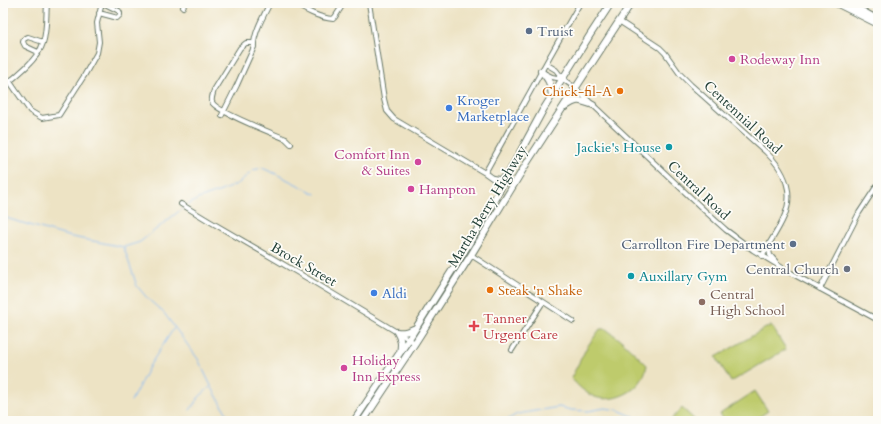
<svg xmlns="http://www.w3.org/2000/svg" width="881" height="424" viewBox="0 0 881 424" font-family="Cardo,serif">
<rect width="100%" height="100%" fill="#fdfcf7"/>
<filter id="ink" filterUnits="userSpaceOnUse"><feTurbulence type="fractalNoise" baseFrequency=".025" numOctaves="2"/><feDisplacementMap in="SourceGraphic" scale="8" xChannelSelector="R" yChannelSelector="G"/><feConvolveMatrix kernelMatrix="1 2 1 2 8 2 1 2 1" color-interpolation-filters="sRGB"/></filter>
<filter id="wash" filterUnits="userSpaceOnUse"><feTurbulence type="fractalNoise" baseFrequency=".012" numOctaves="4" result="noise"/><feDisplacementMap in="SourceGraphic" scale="16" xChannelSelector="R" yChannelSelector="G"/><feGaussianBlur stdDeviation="0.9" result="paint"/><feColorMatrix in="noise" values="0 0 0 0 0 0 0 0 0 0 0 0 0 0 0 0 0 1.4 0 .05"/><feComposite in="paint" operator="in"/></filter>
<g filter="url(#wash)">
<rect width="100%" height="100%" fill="#ede3c4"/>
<path fill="#becb6c" stroke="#6e8450" d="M771 325 786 349 731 382 716 357Z
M600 329H606L622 341 647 365C646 369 645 374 643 377 636 393 611 403 595 397 585 393 578 386 571 378L587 347Z
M755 391 768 411 753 421H725L720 414Z
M682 408 696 421H670Z"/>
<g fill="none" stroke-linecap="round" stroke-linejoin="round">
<path stroke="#86baf4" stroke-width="1" d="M188 205 198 199 221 191 239 183 253 170 262 168 274 173 316 194
M3 215 9 219 67 236 124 247 140 242 183 208
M124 248 137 286 148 299 164 313 198 359 211 386 231 421
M131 401 150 365 174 328
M190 410 199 397 210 387
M184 421 185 420
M505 421 517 414 559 407 571 410 588 411 605 408 618 410 632 416 640 421"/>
</g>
</g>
<g filter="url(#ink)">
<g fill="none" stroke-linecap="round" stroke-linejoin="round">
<defs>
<path id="minor" d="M293 3C305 10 319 18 333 19L335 17 344 3
M369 3 384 99 387 111 394 119 485 173 550 56 580 3
M183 7 185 3
M99 13 114 17 117 18 120 15V13L119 11 103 3
M619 21 660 48 665 53 680 74 691 85 766 152C785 171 795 192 784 217 778 231 769 243 762 256
M253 43H246L240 48 214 90C213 94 211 98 212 102 215 111 274 134 286 139L291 144
M38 52 25 46 23 42 24 39 28 37 43 42
M546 64 556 70 563 79 575 88 705 211 726 230 753 250 791 273 878 320
M544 73 552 77 562 79
M10 82 30 111 42 118 59 115 84 76 97 53 99 42 97 23 102 3
M3 86C15 78 39 58 43 43 47 31 46 16 47 3
M222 115 237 85 254 47C253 34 264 15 270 3
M485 173 492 178 497 182 498 191
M493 178 499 179 507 175
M181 204 209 221 312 281 415 343
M748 247 759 248 768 245 770 255 776 262
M471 255 573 321
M820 289 859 213 878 184
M512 350 543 302"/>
<path id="highway" d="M836 3 878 24
M848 3 873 17
M541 71C550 81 550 83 552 96
M565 107C578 98 579 100 593 105
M397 332C401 339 402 344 400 352
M397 332C405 333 409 331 416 328
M354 421 409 339 465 250 486 215 543 110 590 35 611 3
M363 421 415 343 471 255 530 158 631 3"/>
</defs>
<use href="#minor" stroke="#677766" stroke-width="6"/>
<use href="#highway" stroke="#677766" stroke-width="8"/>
<use href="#minor" stroke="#fff" stroke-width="4"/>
<use href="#highway" stroke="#fff" stroke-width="6"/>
</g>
</g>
<g fill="#5c6f8a" stroke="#fdfcf7" stroke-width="1.5">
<circle cx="529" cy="31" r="4"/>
<circle cx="793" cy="244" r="4"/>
</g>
<g fill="#d1479c" stroke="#fdfcf7" stroke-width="1.5">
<circle cx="732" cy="59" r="4"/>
<circle cx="418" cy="162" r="4"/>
<circle cx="411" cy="189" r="4"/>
<circle cx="344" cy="368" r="4"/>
</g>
<g fill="#e8710a" stroke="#fdfcf7" stroke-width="1.5">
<circle cx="620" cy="91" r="4"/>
<circle cx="490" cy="290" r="4"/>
</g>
<g fill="#3f7fe0" stroke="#fdfcf7" stroke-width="1.5">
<circle cx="449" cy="108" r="4"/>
<circle cx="374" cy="293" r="4"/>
</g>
<g fill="#0f9aa8" stroke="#fdfcf7" stroke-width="1.5">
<circle cx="669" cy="147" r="4"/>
<circle cx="631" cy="276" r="4"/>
</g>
<circle fill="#6b7280" stroke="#fdfcf7" stroke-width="1.5" cx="847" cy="269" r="4"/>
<circle fill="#8d6e63" stroke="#fdfcf7" stroke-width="1.5" cx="702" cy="302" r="4"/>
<path fill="#e0444e" stroke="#fdfcf7" stroke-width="1.5" d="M472 320h4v4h4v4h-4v4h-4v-4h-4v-4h4z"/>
<g text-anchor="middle" stroke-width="3.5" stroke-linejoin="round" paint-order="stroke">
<g font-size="14" fill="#4e5e75" stroke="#fdfcf7" text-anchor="start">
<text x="537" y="36">Truist</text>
<text x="785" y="249" text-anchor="end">Carrollton Fire Department</text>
</g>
<g font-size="14" fill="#b23c85" stroke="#fdfcf7" text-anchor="start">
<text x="740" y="64">Rodeway Inn</text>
<text x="410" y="159" text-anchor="end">Comfort Inn<tspan x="410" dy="16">&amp; Suites</tspan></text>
<text x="419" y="194">Hampton</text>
<text x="352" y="365">Holiday<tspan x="352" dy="16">Inn Express</tspan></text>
</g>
<g font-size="14" fill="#c56008" stroke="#fdfcf7" text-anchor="end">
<text x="612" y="96">Chick-fil-A</text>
<text x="498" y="295" text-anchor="start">Steak 'n Shake</text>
</g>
<g font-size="14" fill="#366cbe" stroke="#fdfcf7" text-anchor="start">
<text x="457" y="105">Kroger<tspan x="457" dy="16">Marketplace</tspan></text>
<text x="382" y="298">Aldi</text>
</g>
<g font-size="14" fill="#1f3d34" stroke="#fdfcf7">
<text transform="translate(743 117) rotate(43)" y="5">Centennial Road</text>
<text transform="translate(699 190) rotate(43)" y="5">Central Road</text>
<text transform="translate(487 206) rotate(-59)" y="5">Martha Berry Highway</text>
<text transform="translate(304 264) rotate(30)" y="5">Brock Street</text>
</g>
<g font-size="14" fill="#0d838f" stroke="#fdfcf7" text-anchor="end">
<text x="661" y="152">Jackie's House</text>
<text x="639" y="281" text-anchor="start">Auxillary Gym</text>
</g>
<g font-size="14" fill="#5b616d" stroke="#fdfcf7" text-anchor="end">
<text x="839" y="274">Central Church</text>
</g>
<g font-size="14" fill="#785e54" stroke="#fdfcf7" text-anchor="start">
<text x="710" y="299">Central<tspan x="710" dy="16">High School</tspan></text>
</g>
<g font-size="14" fill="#be3a42" stroke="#fdfcf7" text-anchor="start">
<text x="483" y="323">Tanner<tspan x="483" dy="16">Urgent Care</tspan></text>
</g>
</g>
<rect width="881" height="424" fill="none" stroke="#fdfcf7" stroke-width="16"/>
</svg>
